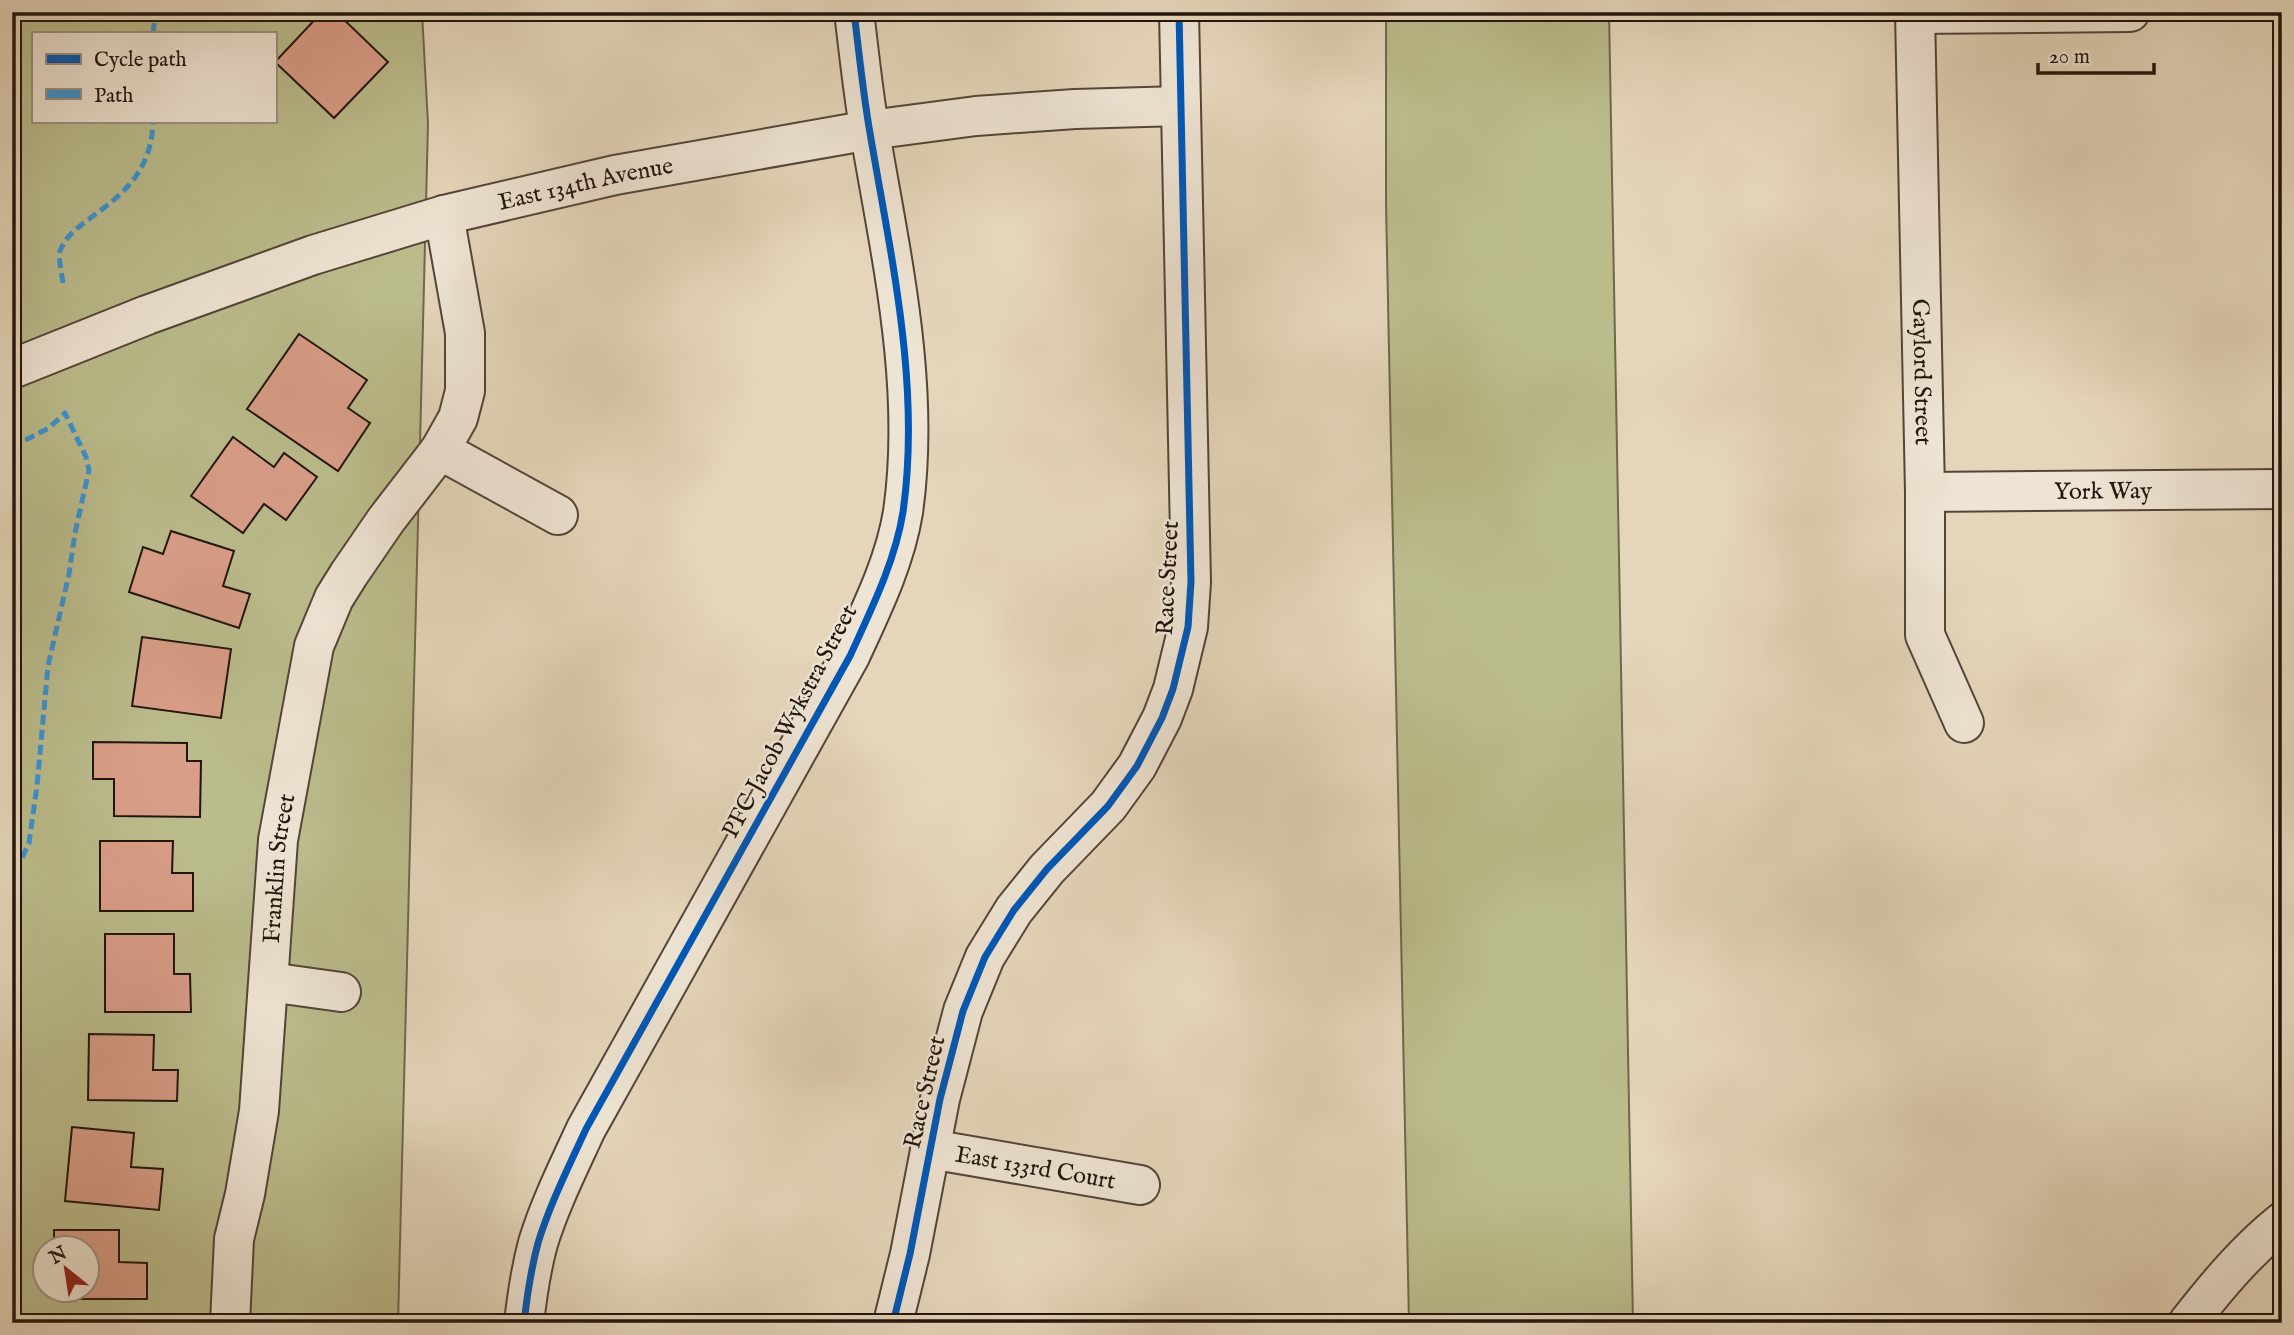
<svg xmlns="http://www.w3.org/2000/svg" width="2294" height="1335" viewBox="0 0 2294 1335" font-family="'IM FELL English',serif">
<rect width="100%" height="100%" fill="#e5d6bb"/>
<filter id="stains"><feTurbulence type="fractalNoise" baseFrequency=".00286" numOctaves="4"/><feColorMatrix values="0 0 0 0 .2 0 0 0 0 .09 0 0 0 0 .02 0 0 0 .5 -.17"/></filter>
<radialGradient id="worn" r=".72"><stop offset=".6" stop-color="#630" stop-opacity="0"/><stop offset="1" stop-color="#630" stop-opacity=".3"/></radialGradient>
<path fill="#bbbc8c" stroke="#6e684d" stroke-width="2" fill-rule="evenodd" d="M12 12H422L428 124 398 1323H12ZM33 33H275V121H33ZM46 1248H88V1290H46Z
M1386 12H1609L1633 1323H1409L1386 204Z"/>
<path fill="#d99e88" stroke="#22150e" stroke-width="2" d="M322 12H336L388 62 334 118 275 62Z
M299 334 367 380 348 408 370 423 338 471 247 409Z
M233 437 274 467 284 453 317 477 286 520 264 504 243 533 191 496Z
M171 531 234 551 223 586 250 594 239 628 129 592 143 547 163 554Z
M142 637 231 649 221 718 132 706Z
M93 742 187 743V761H201L200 817 114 816V779H93Z
M100 841H173L172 873H193V911H100Z
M105 934H174V974H190L191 1012H105Z
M89 1034 154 1035 153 1070H178L177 1101 88 1100Z
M72 1127 134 1133 131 1167 163 1169 159 1210 65 1201Z
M54 1230H119V1262L147 1263V1299H54V1290H88V1248H54Z"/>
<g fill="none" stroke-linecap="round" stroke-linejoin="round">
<defs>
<g id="minor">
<path id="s1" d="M1915 12 1925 492V635L1964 723"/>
<path d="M1915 14 2130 12"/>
<path id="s2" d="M12 369 147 315 313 255 444 215 615 175 870 130 976 116 1075 109 1181 106"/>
<path d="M440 450 558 515"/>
<path id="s3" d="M1925 492 2282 489"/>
<path d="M269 982 341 992"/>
<path id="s4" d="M930 1149 1140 1185"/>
<path id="s5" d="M230 1323 234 1239 245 1194 259 1111 278 840 314 646 334 598 349 574 386 520 440 450 458 418 465 391V333L444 215"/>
<path d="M524 1323C527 1296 531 1269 538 1243 550 1204 569 1166 586 1129L850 656C871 610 895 562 903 512 921 386 891 257 870 133 863 93 859 52 854 12"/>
<path d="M893 1323 910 1254 940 1099 963 1011 985 957 1014 910 1047 869 1108 806 1137 766 1162 718 1173 689 1188 627 1191 582 1179 12"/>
<path d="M2188 1323C2217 1286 2246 1251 2282 1222"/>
</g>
</defs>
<use href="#minor" stroke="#534539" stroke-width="42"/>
<use href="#minor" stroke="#eee4d3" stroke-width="38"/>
<path stroke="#3b93d2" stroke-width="5" stroke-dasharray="10 5" stroke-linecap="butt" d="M153 33 156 12
M63 283C62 274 58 260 60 251 66 235 80 226 93 216 128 191 152 167 153 121
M12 447 49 428 65 413 86 457 89 470 75 533 69 574 48 666 37 786 29 843 12 879"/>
<defs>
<path id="cycleway" d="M524 1323C527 1296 531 1269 538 1243 550 1204 569 1166 586 1129L850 656C871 610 895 562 903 512 921 386 891 257 870 133 863 93 859 52 854 12
M893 1323 910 1254 940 1099 963 1011 985 957 1014 910 1047 869 1108 806 1137 766 1162 718 1173 689 1188 627 1191 582 1179 12"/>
</defs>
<use href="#cycleway" stroke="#eee4d3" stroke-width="11"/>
<use href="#cycleway" stroke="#0057b8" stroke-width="7"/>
</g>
<g text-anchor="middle" stroke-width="5" stroke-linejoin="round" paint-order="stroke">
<g font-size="24" fill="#22150e" stroke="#eee4d3">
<text dy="8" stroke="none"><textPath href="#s2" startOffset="604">East 134th Avenue</textPath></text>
<text dy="8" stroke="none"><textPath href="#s1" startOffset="360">Gaylord Street</textPath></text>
<text dy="8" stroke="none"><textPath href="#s3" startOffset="178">York Way</textPath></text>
<text transform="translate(1167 578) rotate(-87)" y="8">Race Street</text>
<text transform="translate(789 721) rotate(-62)" y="8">PFC Jacob Wykstra Street</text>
<text dy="8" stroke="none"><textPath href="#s5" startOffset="458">Franklin Street</textPath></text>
<text transform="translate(924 1092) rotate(-77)" y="8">Race Street</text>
<text dy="8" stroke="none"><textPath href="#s4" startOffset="107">East 133rd Court</textPath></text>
</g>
</g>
<rect width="2294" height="1335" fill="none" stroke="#e5d6bb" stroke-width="42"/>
<rect x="14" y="14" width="2266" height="1307" fill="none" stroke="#22150e" stroke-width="3.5"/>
<rect x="21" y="21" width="2252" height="1293" fill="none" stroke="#22150e" stroke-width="2"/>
<rect x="32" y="32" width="245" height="91" fill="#eee4d3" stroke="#9c9184" stroke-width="2"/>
<rect x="46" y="54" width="35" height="10" fill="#0057b8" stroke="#9c9184" stroke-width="2"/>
<text x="94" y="66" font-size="21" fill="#22150e">Cycle path</text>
<rect x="46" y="89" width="35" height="10" fill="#3b93d2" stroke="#9c9184" stroke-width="2"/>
<text x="94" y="102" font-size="21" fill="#22150e">Path</text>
<g transform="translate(66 1269) rotate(330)"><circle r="33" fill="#eee4d3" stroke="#9c9184" stroke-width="2"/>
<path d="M0-5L12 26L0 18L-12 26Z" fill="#8f2418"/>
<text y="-10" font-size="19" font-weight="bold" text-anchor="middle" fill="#22150e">N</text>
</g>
<path d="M2038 63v10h116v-10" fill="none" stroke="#22150e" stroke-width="3.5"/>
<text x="2049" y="63" font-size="21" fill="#22150e" stroke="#eee4d3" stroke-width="5" paint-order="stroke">20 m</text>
<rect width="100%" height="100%" filter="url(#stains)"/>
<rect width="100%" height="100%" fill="url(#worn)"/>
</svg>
